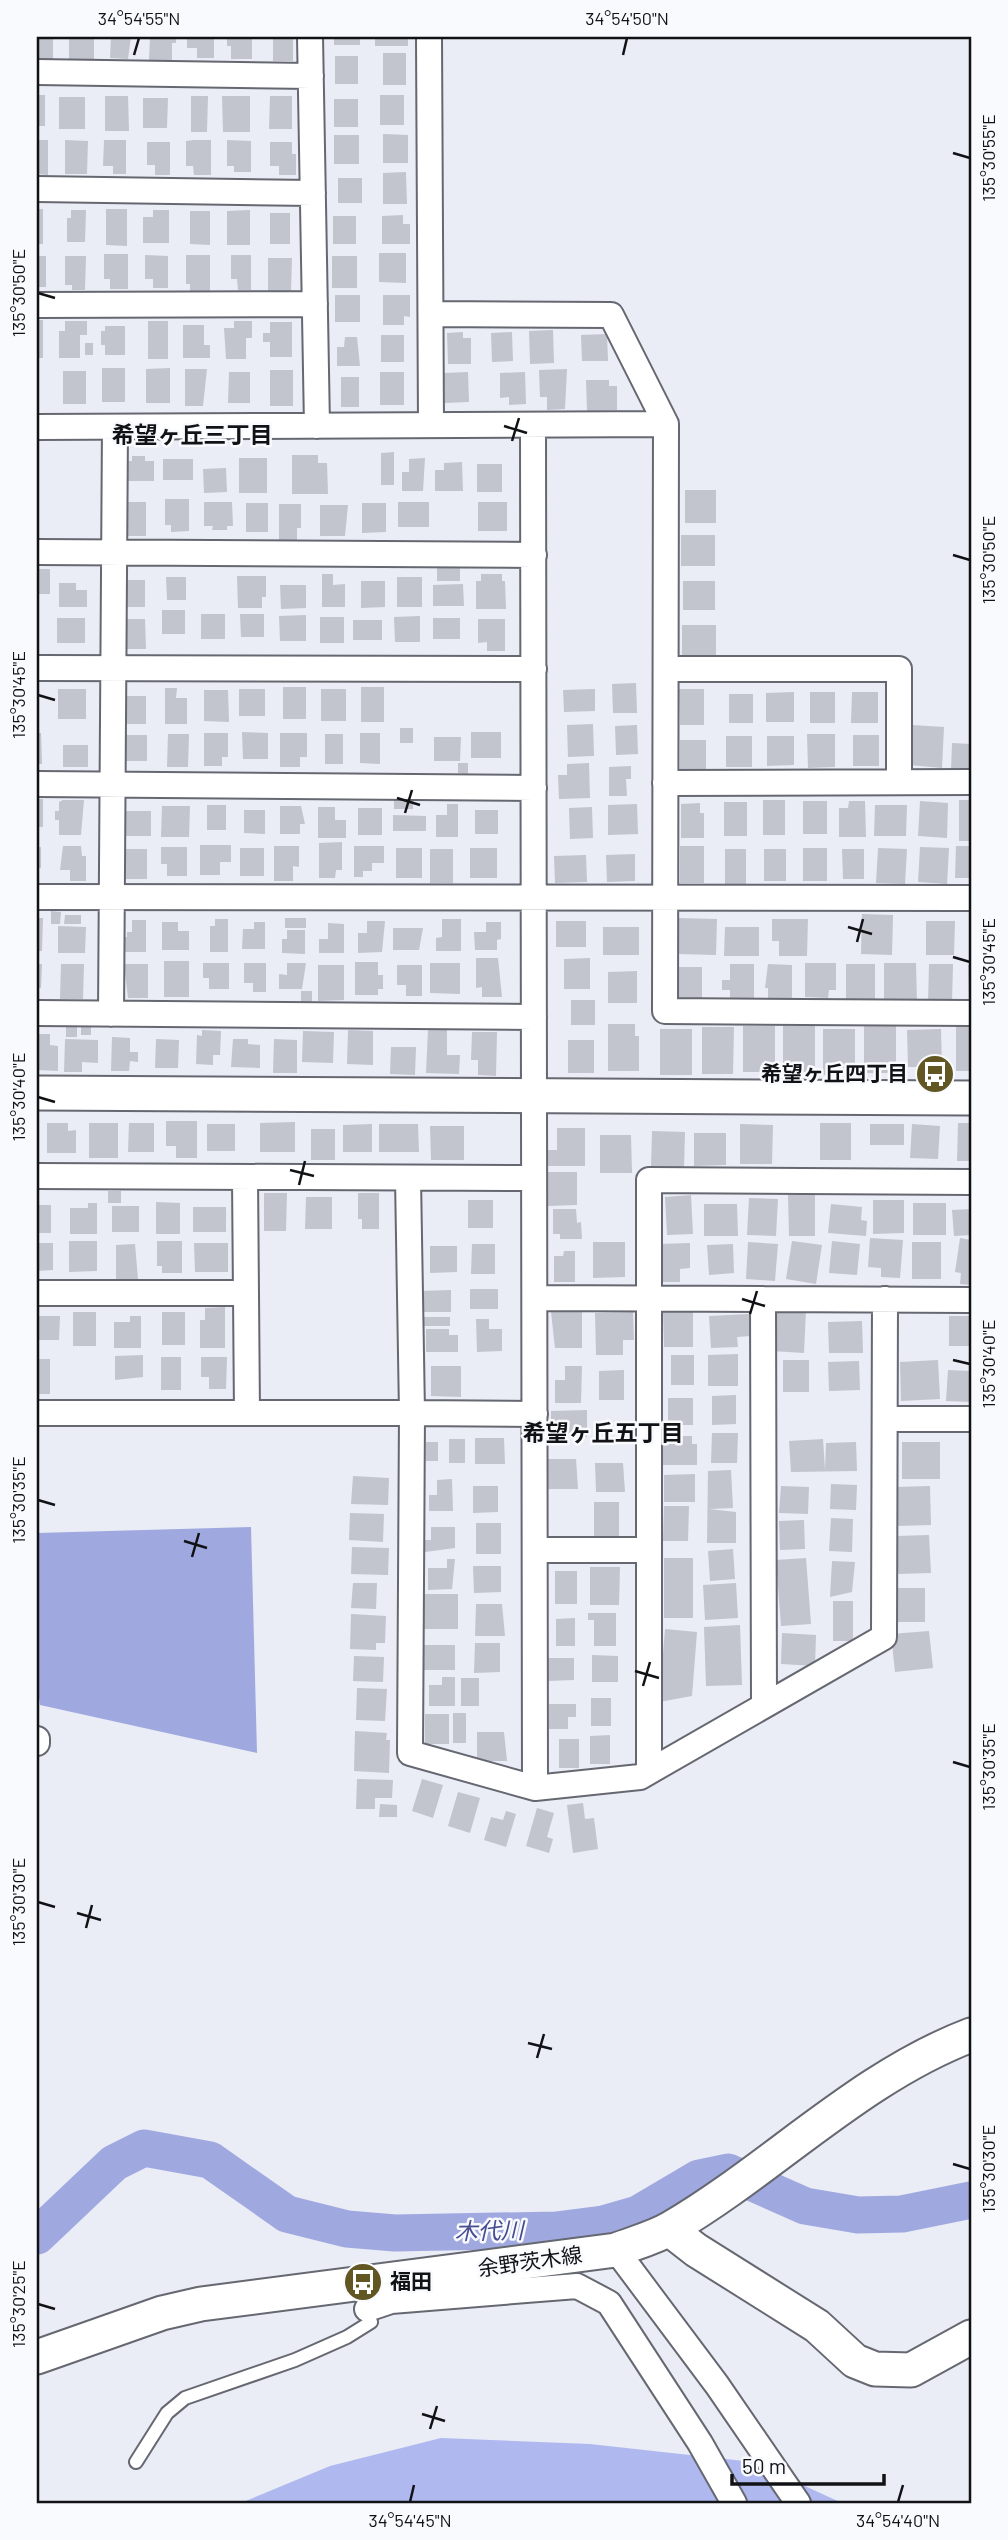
<svg xmlns="http://www.w3.org/2000/svg" width="1008" height="2540" viewBox="0 0 1008 2540" font-family="Barlow,'Noto Sans JP',sans-serif">
<rect width="100%" height="100%" fill="#eaecf6"/>
<path fill="#afb9f0" d="M441 2438 590 2444 753 2462 842 2503H241L330 2466Z"/>
<path fill="#9fa9df" d="M251 1527 257 1753 40 1705 37 1682V1533Z"/>
<g fill="none" stroke-linecap="round" stroke-linejoin="round">
<path stroke="#9fa9df" stroke-width="37" d="M37 2236 114 2163 144 2148 210 2160 287 2214 347 2229 395 2233 556 2230 603 2224 638 2214 699 2178 728 2172 805 2206 858 2215 902 2214 971 2200"/>
</g>
<path fill="#c2c4ce" d="M37 37H53V60H39Z
M69 37H94V60H69Z
M111 37H131L128 59 110 58Z
M150 37H176V43H172V60H149Z
M187 37H214V58H197V48H187Z
M227 37H252V59H231V46H227Z
M273 37H293V61H273Z
M334 37H360V45H334Z
M375 37H408V46H375Z
M383 53H406V85H383Z
M335 56H358V84H335Z
M37 95H45V126H37Z
M380 95H404V125H380Z
M105 96H128L129 131H105Z
M191 96H208L207 132H191Z
M222 96H250V132H223Z
M270 96H292V129H269Z
M59 97H85V129H59Z
M143 98H168L167 128H143Z
M334 99H358V127H334Z
M383 134 408 135V163H383Z
M334 135H359V164H334Z
M37 140H48V175L37 174Z
M65 140 88 141 87 174H65Z
M104 140H126V174H113V166H103Z
M194 140H211V175H194L193 166H186V141Z
M227 140 251 141V172H234V166H227Z
M147 142H170V175H155V165H147Z
M270 142H292V154H296V175H279V166H270Z
M406 172 407 204H383V173Z
M338 178H362V203H338Z
M37 209H43V244H37Z
M106 209H127V246L106 245Z
M71 210H86L85 242H67V218H71Z
M153 210H169V243H143V217H153Z
M250 210V245H227V211Z
M190 211H210V245L190 244Z
M270 213H290V244H270Z
M403 215V224H410V244H382V216Z
M333 216H356V244H333Z
M379 253H406V283L379 282Z
M104 254H128V289H110V279H104Z
M145 255 168 256V288H153V279H145Z
M186 255H210V291H190V284H186Z
M231 255H251V290H238L237 279H231Z
M37 256H46V287H37Z
M65 256H86L85 290H72V285H65Z
M332 256H357V288H332Z
M268 258H292L291 291H268Z
M335 295H360V322H335Z
M383 295H410V317L404 316V325H383Z
M37 320H43V358H37Z
M65 321H87V335H80V358H59V331H65Z
M148 321H168V359H148Z
M234 321H252V338H246V359H226L224 328H234Z
M270 322H292V357H270V342H263V333H270Z
M183 325H204V345H210V358H183Z
M105 326H125V355H105V345H101V331H105Z
M553 330 554 363 530 364 529 331Z
M463 332V338H471V364H448L447 333Z
M512 332 513 361 492 362 491 333Z
M607 334 608 361H582L581 335Z
M381 335H404V362H381Z
M345 337H357L360 366H337V347H344Z
M85 343H93V355H85Z
M102 368H125V402H102Z
M170 368V403H146V369Z
M185 369H207L203 406H185Z
M567 369 565 409 547 410V397H540L539 370Z
M270 370H293V406H270Z
M63 371H86V404H63Z
M229 372H250V403H228Z
M380 372H404V405H380Z
M468 372 469 402 445 403 444 373Z
M525 372 526 404 509 405V397L500 398V373Z
M341 377H359V407H341Z
M586 380H609V386H617V410L587 411Z
M394 452V485H381V453Z
M292 455H318V463H327L328 494H292Z
M132 456H145V461H154V481H123V461H132Z
M239 458H267V493H239Z
M425 458 423 491H402V472H409V459Z
M163 459H193V480H163Z
M462 462 463 491H435V470H444V463Z
M477 464H502V492H477Z
M226 468 227 492 204 493 203 469Z
M685 490H716V523H685Z
M165 499H189V531L171 532V525H165Z
M122 502H146V536H122Z
M204 502H232L233 526H227V530H212L213 526H204Z
M398 502H429V527H398Z
M478 502H507V531H478Z
M246 503H268V532H246Z
M362 503H386V532L362 533Z
M279 504H301V528H297V540L279 541Z
M320 505H348L345 536H320Z
M681 535H715V566H681Z
M437 567H460V581H437Z
M37 569H50V594H37Z
M322 574H333V585L345 584V607H322Z
M481 574H502V581H505L506 609H476V581H481Z
M237 576H266V597H262V608H238Z
M166 577H186V600H167Z
M397 577H422V607H397Z
M124 580H145V607H124Z
M361 581H385V607L361 608Z
M683 581H715V610H683Z
M59 583H76V590H87V607H59Z
M463 584 464 606H433V585Z
M280 585H306V608L281 609Z
M162 610H185V634H162Z
M201 614H225V639H201Z
M240 614H264V637H241Z
M306 615V641H280L279 616Z
M420 616V642H395L394 617Z
M320 617H344V643H320Z
M57 618H85V643H57Z
M433 618H460V639H433Z
M120 619H145L146 649H120Z
M478 619H505V651H487V642L478 643Z
M353 620H382V640H353Z
M682 625H716V657H682Z
M636 683 637 713H613L612 684Z
M283 687H306V719H283Z
M361 687H384V722H361Z
M165 688H177L176 698H187V724H165Z
M58 689H86V719H58Z
M239 689H265V716H239Z
M321 689H346V721H321Z
M595 689V711L564 712 563 690Z
M679 689H704V725H680Z
M204 690H228L229 722 204 721Z
M794 692V722H766V693Z
M810 692H835V723H810Z
M852 692H878V723H851Z
M729 694H753V723H729Z
M123 696H146V724H123Z
M593 724 594 756 568 757 567 725Z
M637 725 638 754 616 755 615 726Z
M912 725 944 727 942 768 909 765Z
M400 728H413V743H400Z
M242 732 268 733V759H243Z
M471 732H501V758H471Z
M37 733H41L42 764H37Z
M204 733H228V757H222V766H204Z
M280 733H307V757H300V767H280Z
M360 733H380V764L360 763Z
M168 734H189L188 767H167Z
M325 734H343V764H325Z
M807 734H835V767L808 768Z
M122 735H147V761H122Z
M853 735H879V766H853Z
M726 736H752V767H726Z
M767 736H794V765L767 766Z
M434 737H461L460 761H434Z
M680 740H706V770L680 771Z
M952 743 971 744V772L951 771Z
M63 745H88V767H63Z
M458 763H468V774L458 773Z
M589 763 590 798 559 799 558 775H567V764Z
M631 766V779H626L627 796H609V767Z
M394 795H413V809H394Z
M37 799H43V827H37Z
M63 800H84L81 835H59V820H55V811H59V802Z
M763 800H785V835H763Z
M959 800H971V841H959Z
M803 801H827V834H803Z
M849 801H865L866 837H839V808H848Z
M920 801 948 803 947 838 918 836Z
M724 802H747V836H724Z
M700 803V813H704V838H681V804Z
M447 804H458V837H436V815H447Z
M637 804 638 834 608 835V805Z
M207 805H226V830H207Z
M875 805H907L906 836H874Z
M162 806H190L189 837H161Z
M280 806H301L305 824H300V834H280Z
M318 807H335V820H346V838H318Z
M592 807 593 838 570 839 569 808Z
M358 808H382V835H358Z
M244 810H265V834L244 833Z
M475 810H498V834H475Z
M125 811H151V836H125Z
M393 815 426 816V831H393Z
M342 842V870H336L335 878H319V843Z
M200 845H231V862H220V875H200Z
M63 846H81L82 856H86V881H70V870H60Z
M274 846H299V867L293 866V881H274Z
M354 846H384V863H372V871H363V877H354Z
M680 846H704V883H680Z
M956 846H971V878H955Z
M37 847H41V868H37Z
M161 847H187V876H167V864H161Z
M920 847 949 848 947 884 918 882Z
M240 848H264V876H240Z
M396 848H422V878H396Z
M470 848H497V878H470Z
M803 848H827V881H803Z
M878 848 907 849 905 884 876 883Z
M126 849H147V879H126Z
M430 849H453V883H430Z
M725 849H746V884H725Z
M764 849H786V881H764Z
M842 849H864V879H843Z
M635 854V881L607 882 606 855Z
M586 855 587 882 555 883 554 856Z
M51 911 61 912 60 924H51Z
M862 914 893 915 892 955 861 954Z
M65 915H81V924H64Z
M37 918H43L42 951H37Z
M285 918H306V928H285Z
M677 918 717 919 716 955 677 954Z
M215 919H228V952H210V926H215Z
M442 919H461V951H436V938L442 937Z
M772 919H808L807 956H779V941H772Z
M132 920H146V952H123V937H127V932H132Z
M367 921H385L382 952 358 953V933H367Z
M556 921H586V947H556Z
M926 921H955L954 955H926Z
M162 922H178V931H189V950H162Z
M254 922H265V949H242L243 929H254Z
M486 922H501V939L497 940V950H475L474 932H486Z
M328 923 344 924V953H319V939H328Z
M58 926 86 927 85 953H58Z
M603 927H639V955H603Z
M725 927H759V956H724Z
M393 928H423L419 950H393Z
M287 930H305V954L282 953V939H287Z
M476 958H498L502 997H482V987L476 988Z
M590 958V989H564V959Z
M164 961H189V997H164Z
M355 962H378V975H383V989H378V995H355Z
M203 963H229V989H209V978H203Z
M244 963H266V992H253V983H244Z
M287 963H306L302 989H279V974L287 975Z
M430 963H460V994L430 993Z
M805 963H836V990H829L828 998 805 997Z
M884 963H916L917 1003 884 1004Z
M37 964H42L41 988H37Z
M61 964H84L83 999H60Z
M124 964H148V998H128Z
M730 964H754V1000H730V990H722V980H730Z
M768 964 792 965V1002H768V988H765Z
M846 964H875V1002L846 1003Z
M929 964H953L952 1003H928Z
M318 965H344V1000L318 1001Z
M397 965H422V996H406V985H397Z
M968 965H971V1004H969Z
M677 967H702V1000H676Z
M637 971V1003H608V972Z
M301 991H312V1002L301 1003Z
M571 1000H595V1025H571Z
M66 1021H77V1037H66Z
M81 1022H91V1035H81Z
M608 1024H635V1036H639V1071H608Z
M956 1025H971V1071H956Z
M743 1026H775V1072H743Z
M783 1026H815V1072H783Z
M864 1026H896V1073H864Z
M702 1027H734L733 1074H702Z
M428 1029H447V1055H460L459 1074 426 1073Z
M660 1029H692V1075H660Z
M823 1029H855V1075H823Z
M941 1029 942 1067H908L907 1030Z
M202 1030 221 1031 220 1055H213V1065L196 1064 197 1035 202 1036Z
M348 1030 373 1031V1065L347 1064Z
M303 1031 334 1032 333 1063 302 1062Z
M472 1032H497L496 1076 478 1075V1060H471Z
M37 1034H50V1045L58 1046V1071L37 1070Z
M112 1037 130 1038V1052H138V1062L130 1061 129 1071H111Z
M65 1039 98 1040V1063L82 1062V1072H64Z
M156 1039 179 1040 178 1068H155Z
M233 1039H248V1044L260 1045V1068L231 1067Z
M274 1039 297 1040V1073H273Z
M568 1040H594V1073H568Z
M391 1047H416L415 1075 390 1074Z
M166 1121H197V1158H176V1146H166Z
M295 1122V1152H260V1123Z
M47 1123H68V1131L76 1130V1153H47Z
M89 1123H118V1158H89Z
M129 1123H154V1152H128Z
M820 1123H851V1160H820Z
M958 1123H971V1161H957Z
M207 1124H235V1151H207Z
M372 1124V1152H343V1125Z
M379 1124H418L419 1152H379Z
M740 1124 773 1125 772 1164H740Z
M870 1124H904V1145H870Z
M912 1124 940 1126 938 1159 910 1158Z
M430 1126H464V1160H431Z
M557 1128H585V1166H544V1150H557Z
M311 1129H335V1160H311Z
M652 1131 685 1132 684 1168 651 1167Z
M694 1133H726V1165L694 1166Z
M600 1135H631L632 1173H600Z
M548 1172H577V1205L548 1206Z
M108 1191H121V1203H108Z
M264 1193H287L286 1231H264Z
M358 1193H379V1229H362V1219H358Z
M691 1195 693 1234 667 1235 665 1197Z
M788 1195H815V1236H789Z
M306 1197H332V1229H305Z
M749 1198 778 1199 776 1236 747 1235Z
M468 1200H493V1228H468Z
M873 1200H904V1233L873 1234Z
M156 1202 180 1203V1234H156Z
M88 1203H97V1234H70V1208H88Z
M913 1203H946V1235H913Z
M704 1204H737L738 1236H704Z
M831 1204 862 1207 861 1220 867 1221 866 1236 828 1233Z
M37 1205H51V1233H37Z
M112 1206H139V1232H112Z
M193 1207H226V1232H193Z
M553 1209H576L577 1223 581 1222 582 1239H560V1234H553Z
M971 1209V1235L954 1236 952 1210Z
M870 1238 903 1240 900 1278 881 1277V1268L868 1267Z
M960 1238 971 1240V1285L960 1284 961 1273 955 1272Z
M69 1241H97V1271L69 1272Z
M157 1241H182V1273H162V1266H157Z
M792 1241 822 1245 816 1284 786 1279Z
M832 1241 860 1244 857 1275 829 1273Z
M593 1242H625V1277L593 1278Z
M748 1242 778 1244 775 1281 746 1279Z
M912 1242H941V1279H912Z
M37 1243H53V1270L37 1271Z
M194 1243H228V1272H195Z
M690 1243V1268L680 1269V1282H660V1244Z
M135 1244 138 1279H116V1245Z
M472 1244H495V1274H471Z
M733 1244 734 1273 709 1275 707 1245Z
M430 1246H457V1272L430 1273Z
M564 1251H575V1282H554V1256H563Z
M470 1289H498V1309H470Z
M451 1290V1312H420V1291Z
M225 1307V1348H200V1320H205V1308Z
M775 1309 806 1310 804 1353 772 1351Z
M693 1310V1347H664L663 1311Z
M73 1312H96V1346H73Z
M162 1312H185V1345H162Z
M551 1312H582V1348H555Z
M633 1312 634 1340H623V1355H596L595 1313Z
M749 1314 751 1336 737 1337 738 1347 711 1348 709 1316Z
M37 1316H60L59 1340H37Z
M130 1316H141V1348H114V1322H130Z
M949 1316H971V1346H949Z
M421 1317H450V1326H421Z
M476 1319H489V1329H502V1351L477 1352Z
M862 1321 863 1353H829L828 1322Z
M426 1329H449V1335H458V1352H426Z
M738 1354V1386H708V1355Z
M143 1355V1377L115 1380V1356Z
M671 1355H694V1385H671Z
M161 1357H181V1390H161Z
M201 1357H227L226 1389H209V1377H201Z
M37 1359H50V1394H37Z
M783 1360H809V1392H783Z
M938 1360 940 1399 901 1401 900 1362Z
M859 1361 860 1390 829 1391 828 1362Z
M431 1366H461V1397L431 1396Z
M565 1366H582L581 1403H555V1380H565Z
M624 1370V1400H599V1371Z
M948 1370 971 1371V1402L946 1401Z
M736 1395V1424L712 1425V1396Z
M668 1398H693V1425H668Z
M587 1410V1437H551V1411Z
M712 1433H738L737 1463H711Z
M673 1436H692V1444H697V1465H657V1444H673Z
M475 1438H504L505 1464H475Z
M449 1439H465V1463H449Z
M823 1439 825 1470 826 1443 856 1442 857 1471 791 1472 789 1441Z
M426 1442H438V1461H426Z
M902 1442H940V1479H902Z
M547 1459H576L578 1489H547Z
M595 1463H623L625 1492H596Z
M731 1470 733 1508 709 1509 736 1512V1543H707L708 1471Z
M695 1474V1502H664V1475Z
M353 1476 389 1478 388 1505 351 1504Z
M452 1479 453 1511H429V1495H437V1480Z
M831 1484 857 1485 856 1510 830 1509Z
M473 1486H498V1512L473 1513Z
M781 1486 809 1487 808 1514 779 1513Z
M930 1486 931 1525 897 1526 896 1487Z
M594 1502H619V1539H594Z
M664 1506H689L688 1541H663Z
M350 1513 384 1514 383 1542 349 1540Z
M831 1518 853 1519 852 1552 829 1551Z
M804 1520 805 1549 780 1550 779 1521Z
M476 1523H501V1554H476Z
M431 1527H455V1548L425 1552V1540H431Z
M929 1535 931 1573 897 1574 896 1536Z
M352 1547 389 1548 388 1575 351 1574Z
M733 1549 735 1579 710 1581 708 1551Z
M664 1558H693V1618H664Z
M806 1558 811 1624 781 1626 776 1560Z
M447 1559H455L452 1589 428 1590V1568H447Z
M832 1561 855 1562 852 1592 830 1597Z
M473 1566H501V1592L474 1593Z
M590 1567H620L619 1605H590Z
M555 1571H577V1604H555Z
M353 1583H377L376 1609 351 1608Z
M736 1583 738 1618 705 1620 703 1585Z
M896 1588H925V1622H896Z
M424 1594H458V1629H424Z
M833 1601H853V1641H833Z
M476 1604H502L505 1636H475Z
M588 1613H616V1646H594V1620H588Z
M351 1614 386 1616 385 1643H376V1650L350 1649Z
M575 1618V1646H556V1619Z
M740 1625 742 1685 706 1686 704 1627Z
M665 1629 697 1632 692 1696 659 1702Z
M929 1631 933 1668 895 1672 891 1634Z
M782 1633 816 1635 815 1666 781 1664Z
M475 1643H500V1672L474 1673Z
M423 1645H455V1670H423Z
M592 1655 618 1656V1682H592Z
M354 1656 384 1657 383 1682 353 1681Z
M547 1658H574V1680L548 1681Z
M442 1677H455V1706H429V1685H442Z
M461 1678H479V1706H461Z
M357 1688 387 1689 385 1721 356 1720Z
M591 1698H611V1726H591Z
M549 1704H576V1717H568V1729H549Z
M453 1713H466V1743H453Z
M425 1714H449V1744H425Z
M355 1731 387 1733 386 1740H390L389 1773 354 1771Z
M477 1732H504L507 1761H477Z
M610 1735V1764H590V1736Z
M559 1739H579V1768H559Z
M357 1779 393 1780 392 1798H375V1809H356Z
M422 1779 443 1785 433 1818 412 1811Z
M458 1792 480 1798 470 1833 448 1826Z
M583 1803 585 1819 594 1818 598 1849 573 1853 567 1805Z
M380 1804 397 1805V1817H379Z
M537 1808 554 1813 547 1837 553 1839 549 1853 526 1846Z
M506 1811 516 1814 506 1847 484 1840 491 1817 503 1820Z"/>
<g fill="none" stroke-linecap="round" stroke-linejoin="round">
<defs>
<path id="lane" d="M136 2462 167 2413 185 2398 295 2360 347 2337 371 2322 365 2306"/>
<path id="street" d="M310 37 317 426
M429 37 431 425
M37 72 311 76
M37 189 313 193
M37 305 315 304
M431 314 611 315 666 424 665 1011 971 1013
M533 425 535 1788
M37 427 666 424
M37 552 534 555
M37 668 534 669
M666 669H899V782
M665 783 971 782
M37 784 534 788
M37 897 971 898
M37 1013 534 1017
M111 1014 115 427
M37 1176 534 1178
M245 1177 247 1413
M408 1178 412 1413 535 1414
M37 1293H246
M535 1298 971 1300
M763 1299 764 1703
M37 1413H412L410 1753 535 1788 640 1777 884 1637 885 1299
M885 1419H971
M535 1550H649
M37 1739V1743
M649 1770V1180L971 1182
M616 2250 717 2385 798 2503
M367 2309 391 2301 577 2286 609 2303 700 2443 734 2503"/>
<path id="secondary" d="M37 1093 971 1098
M669 2229 696 2250 817 2326 855 2361 875 2369 911 2370 971 2337
M37 2357 162 2313 201 2304 616 2250C634 2243 654 2238 671 2228 772 2169 860 2077 971 2035"/>
</defs>
<use href="#lane" stroke="#666871" stroke-width="16"/>
<use href="#street" stroke="#666871" stroke-width="28"/>
<use href="#secondary" stroke="#666871" stroke-width="37"/>
<use href="#lane" stroke="#fff" stroke-width="12"/>
<use href="#street" stroke="#fff" stroke-width="24"/>
<use href="#secondary" stroke="#fff" stroke-width="33"/>
</g>
<path fill="none" stroke="#111215" stroke-width="2.5" d="M134 55 139 38M623 55 627 38M953 153 970 158M38 293 55 298M504 426 527 433M512 441 519 418M953 555 970 560M38 695 55 700M397 798 420 805M405 813 412 790M848 927 872 934M857 942 863 919M953 957 970 962M38 1097 55 1102M290 1170 314 1176M299 1185 305 1161M742 1299 765 1306M750 1314 757 1291M953 1360 970 1364M38 1500 55 1505M184 1541 207 1548M192 1557 199 1533M635 1671 659 1678M643 1686 650 1662M953 1762 970 1767M38 1902 55 1907M77 1913 101 1920M86 1928 92 1905M528 2043 552 2049M537 2058 544 2034M953 2164 970 2169M38 2304 55 2309M422 2414 445 2421M430 2429 437 2406M410 2502 414 2485M898 2502 903 2485"/>
<defs>
<symbol id="bus-disc" viewBox="-11 -11 22 22"><circle r="9.5" fill="#625723" stroke="#f9fafe"/><path d="M-5-6H5V4H4V6H2V4H-2V6H-4V4H-5ZM-3.5-4V0h7V-4ZM-3.5 1.2v1.5H-2V1.2ZM2 1.2v1.5H3.5V1.2Z" fill="#fff"/></symbol>
</defs>
<g fill-rule="evenodd">
<use href="#bus-disc" x="913" y="1052" width="44" height="44"/>
<use href="#bus-disc" x="341" y="2260" width="44" height="44"/>
</g>
<g text-anchor="middle" stroke-width="5" stroke-linejoin="round" paint-order="stroke">
<g font-size="21" font-weight="bold" fill="#111215" stroke="#f9fafe" text-anchor="end">
<text x="908" y="1081">希望ヶ丘四丁目</text>
<text x="390" y="2289" text-anchor="start">福田</text>
</g>
<g font-size="21" fill="#111215" stroke="#f9fafe">
<text transform="translate(530 2262) rotate(-8)" y="7">余野茨木線</text>
</g>
<g font-size="23" font-weight="bold" fill="#111215" stroke="#f9fafe">
<text x="192" y="443">希望ヶ丘三丁目</text>
<text x="603" y="1441">希望ヶ丘五丁目</text>
</g>
<g font-size="23" font-style="italic" fill="#464d90" stroke="#f9fafe">
<text transform="translate(489 2231) rotate(-1)" y="8">木代川</text>
</g>
</g>
<rect width="1008" height="2540" fill="none" stroke="#f9fafe" stroke-width="77"/>
<path d="M732 2474v10h152v-10" fill="none" stroke="#111215" stroke-width="3.5"/>
<text x="742" y="2474" font-size="21" fill="#111215" stroke="#f9fafe" stroke-width="5" paint-order="stroke">50 m</text>
<rect x="38" y="38" width="932" height="2464" fill="none" stroke="#111215" stroke-width="2.5"/>
<g font-size="18" text-anchor="middle" fill="#111215">
<text x="139" y="25">34°54'55"N</text>
<text x="627" y="25">34°54'50"N</text>
<text transform="translate(989 158) rotate(-90)" y="6">135°30'55"E</text>
<text transform="translate(19 293) rotate(-90)" y="6">135°30'50"E</text>
<text transform="translate(989 560) rotate(-90)" y="6">135°30'50"E</text>
<text transform="translate(19 695) rotate(-90)" y="6">135°30'45"E</text>
<text transform="translate(989 962) rotate(-90)" y="6">135°30'45"E</text>
<text transform="translate(19 1097) rotate(-90)" y="6">135°30'40"E</text>
<text transform="translate(989 1364) rotate(-90)" y="6">135°30'40"E</text>
<text transform="translate(19 1500) rotate(-90)" y="6">135°30'35"E</text>
<text transform="translate(989 1767) rotate(-90)" y="6">135°30'35"E</text>
<text transform="translate(19 1902) rotate(-90)" y="6">135°30'30"E</text>
<text transform="translate(989 2169) rotate(-90)" y="6">135°30'30"E</text>
<text transform="translate(19 2304) rotate(-90)" y="6">135°30'25"E</text>
<text x="410" y="2527">34°54'45"N</text>
<text x="898" y="2527">34°54'40"N</text>
</g>
</svg>
